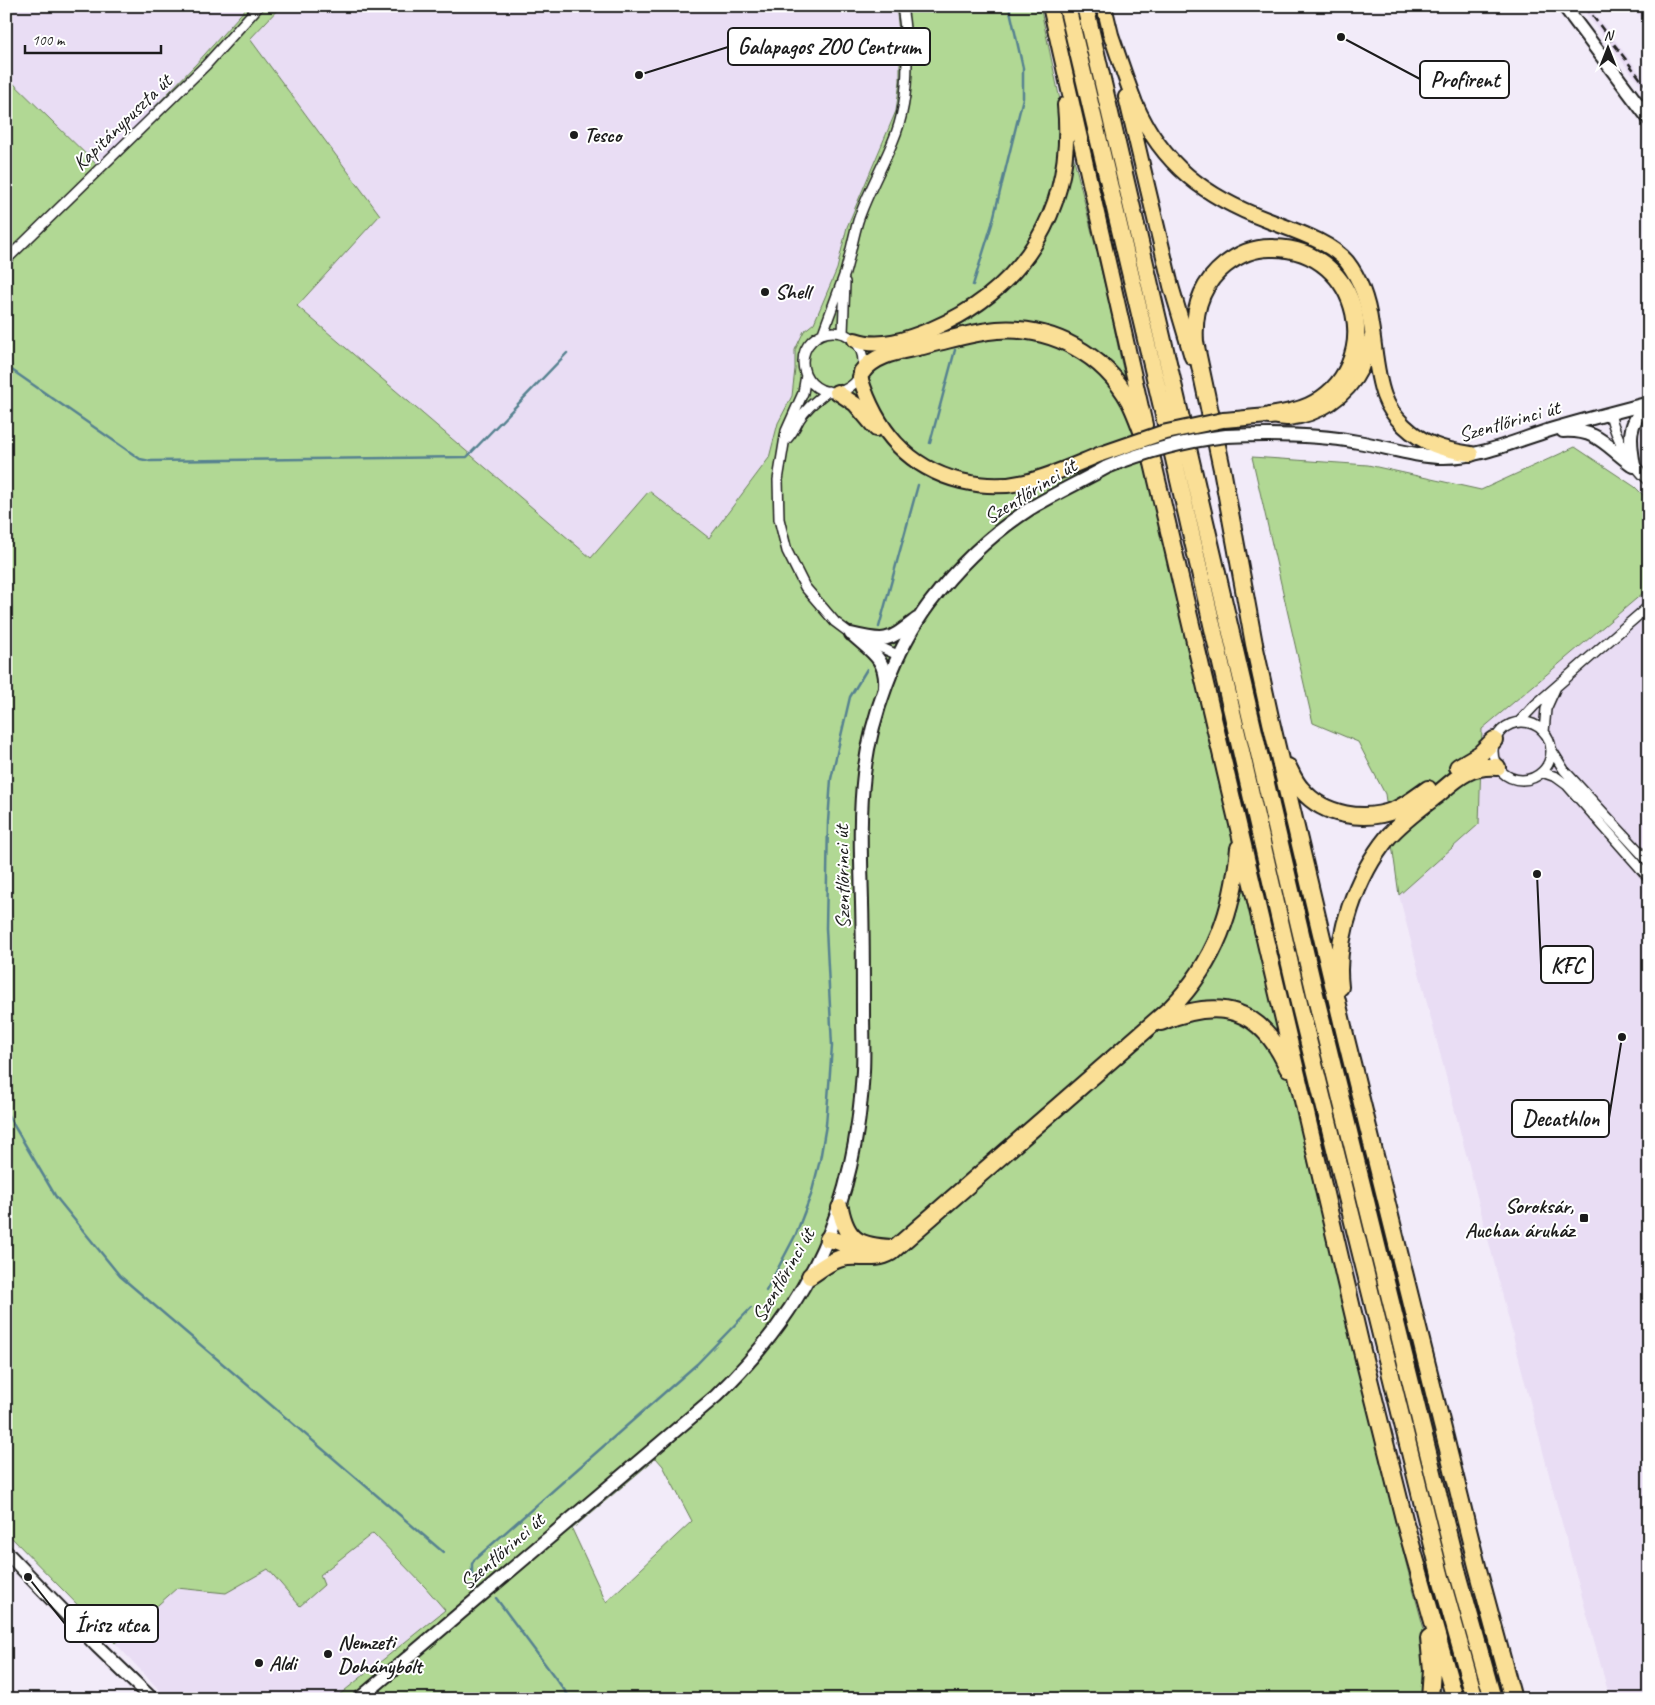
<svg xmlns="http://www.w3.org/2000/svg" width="1655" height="1705" viewBox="0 0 1655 1705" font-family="Caveat,sans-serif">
<rect width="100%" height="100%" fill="#f2ebf9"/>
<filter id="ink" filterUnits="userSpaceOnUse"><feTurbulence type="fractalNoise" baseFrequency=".02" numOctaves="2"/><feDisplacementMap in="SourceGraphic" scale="10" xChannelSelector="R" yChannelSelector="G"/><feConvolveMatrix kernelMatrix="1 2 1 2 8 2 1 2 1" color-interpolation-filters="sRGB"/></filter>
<g filter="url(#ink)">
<path fill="#e9ddf4" d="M6 6H248L196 64 98 166 6 76Z
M281 6H896L900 40V81L896 110 847 227 837 269 814 323 804 331 795 350V369L792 396 778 423 769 457 709 539 649 491 591 558 297 306 380 215 250 39Z
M1580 6H1589L1649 85V96Z
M1632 6H1649V28Z
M1649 588V1699H1610L1554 1494 1399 895 1479 824 1482 729Z
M373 1533 445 1610 334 1699H168L115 1643 177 1588 226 1593 268 1569 300 1606 320 1575Z"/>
<path fill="#b1d894" stroke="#667a58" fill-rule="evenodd" d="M248 6H281L250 39 380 215 297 306 591 558 649 491 709 538 769 458 778 423 792 396 795 369V350L804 331 814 323 837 269 847 227 896 111 900 81V40L896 6H1040L1060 100 1062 150 1072 151 1108 298 1120 356 1320 1208 1407 1567 1443 1699H334L445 1610 425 1587 373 1533 320 1575 324 1585 300 1606 268 1569 226 1593 177 1588 115 1643 6 1532V76L98 166 196 64ZM656 1458 663 1466 692 1521 606 1602 572 1529Z
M1575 447 1635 487 1649 501V588L1482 729 1479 824 1399 895 1385 794 1358 742 1313 723 1252 457 1368 465 1481 490Z"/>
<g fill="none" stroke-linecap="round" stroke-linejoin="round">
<path stroke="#578290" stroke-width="2.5" d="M973 285 992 224 1023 98V68L1009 6
M6 366 140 459 150 461 467 457 567 353
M930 443 955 350
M879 627 918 485
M6 1112 56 1197 120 1276 443 1552
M766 1291 796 1234 811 1195 820 1160 826 1125 832 1046 826 928 828 822 831 779 850 697 867 669
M478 1580 472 1574V1564L474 1560 697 1364 751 1308
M496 1598 571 1699"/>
<defs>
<path id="street" d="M6 260 206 65 259 6
M803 362a30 30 0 1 1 60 0a30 30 0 1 1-60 0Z
M823 333C830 313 838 293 845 273 850 256 853 238 858 221 867 194 882 168 893 141 911 99 909 50 902 6
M843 333 845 282
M806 375 803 393 786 431 778 480 779 519 787 551 805 587 835 622 851 634 900 656
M1610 414C1617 441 1629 461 1649 481
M786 440C792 434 795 428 799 420 806 408 817 400 828 391
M1493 751a29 29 0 1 1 58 0a29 29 0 1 1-58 0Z
M1519 722 1535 705 1649 606
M1544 732 1546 709 1555 689
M1551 749 1564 770 1649 862
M1542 772 1556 777 1567 785 1649 878"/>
<path id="secondary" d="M1564 6 1649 119
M1563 431C1600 429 1607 448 1634 466
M1226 436C1271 434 1314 434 1358 442 1387 447 1416 457 1444 457 1481 457 1515 441 1550 430 1583 420 1616 412 1649 403
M1634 466C1630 443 1626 420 1649 406
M851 634C888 643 888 641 917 619
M854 636C872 652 887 660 885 687
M6 1552 97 1646 152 1699
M359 1699 716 1396C812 1304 856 1204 863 1071 864 1051 863 1031 863 1011 863 975 863 939 862 903 861 860 859 817 864 774 871 717 895 650 929 604 957 567 992 533 1031 508 1056 493 1082 481 1107 467"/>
<path id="primary" d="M1050 6 1145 425
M1104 6 1112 39
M1110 32C1118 55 1126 80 1135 103 1162 165 1206 197 1267 220 1292 230 1330 241 1347 262 1361 280 1368 303 1371 325 1375 348 1376 374 1384 396 1392 418 1413 437 1434 445 1446 450 1459 452 1471 454
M1126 97 1171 286 1192 357
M855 340C880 349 908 339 932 329 1025 289 1075 207 1065 105
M860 377C876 429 906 467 961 481 982 486 1004 487 1025 482 1051 476 1076 464 1101 454
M837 392 855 404 876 429
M1223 420C1238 419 1254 417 1269 416 1275 416 1282 418 1288 418 1319 415 1347 396 1361 368 1365 358 1368 346 1372 336"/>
<path id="highway" d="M1067 6 1166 424 1298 999 1440 1574 1475 1699
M1085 6 1315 994 1457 1570 1493 1699
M862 372C877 351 907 351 930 344 952 339 975 332 997 330 1051 326 1104 354 1130 402 1139 420 1145 440 1152 459L1362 1351 1405 1523 1455 1699
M1269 416C1282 414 1296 412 1309 406 1388 368 1362 249 1274 248 1256 247 1240 253 1225 265 1201 284 1193 312 1195 342L1222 469 1254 644 1271 722 1346 1039 1477 1566 1513 1699
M1288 767C1292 775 1295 783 1302 790 1324 816 1365 822 1395 810 1407 805 1418 796 1428 789
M1458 767 1480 754 1494 740
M1340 987C1334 938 1357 875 1388 837 1402 821 1420 808 1437 795 1457 778 1469 765 1497 767
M1161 1022C1220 997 1261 1007 1288 1068
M840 1208C847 1242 860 1246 891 1248
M828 1239 837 1241 864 1251
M810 1276C822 1268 834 1258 848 1257 864 1256 877 1260 891 1252L1172 1007C1216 961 1233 911 1239 848
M1429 1638 1432 1670 1430 1699"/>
</defs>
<use href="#street" stroke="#1c1c1c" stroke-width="12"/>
<use href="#secondary" stroke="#1c1c1c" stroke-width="16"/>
<use href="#primary" stroke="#1c1c1c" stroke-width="18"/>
<use href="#highway" stroke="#1c1c1c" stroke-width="20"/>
<use href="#street" stroke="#fff" stroke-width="9"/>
<use href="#secondary" stroke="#fff" stroke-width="12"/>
<use href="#primary" stroke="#fadf96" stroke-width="14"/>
<use href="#highway" stroke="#fadf96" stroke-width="16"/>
<path stroke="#1c1c1c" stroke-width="2.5" stroke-dasharray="8 4" stroke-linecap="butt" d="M1585 6 1649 90"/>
<defs>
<path id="secondary-bridge" d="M1107 467C1146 451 1185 441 1226 436"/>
<path id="primary-bridge" d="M1101 454 1162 433 1223 420"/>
</defs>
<use href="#secondary-bridge" stroke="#1c1c1c" stroke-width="16" stroke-linecap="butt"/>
<use href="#primary-bridge" stroke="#1c1c1c" stroke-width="18" stroke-linecap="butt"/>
<use href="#secondary-bridge" stroke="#fff" stroke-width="12"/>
<use href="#primary-bridge" stroke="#fadf96" stroke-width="14"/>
</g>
</g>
<g fill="#1c1c1c" stroke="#fff" stroke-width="2">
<circle cx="574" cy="135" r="5"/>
<circle cx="765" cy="292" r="5"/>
<rect x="1579" y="1213" width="10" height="10" rx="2.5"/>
<circle cx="328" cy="1654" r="5"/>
<circle cx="259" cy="1663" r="5"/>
</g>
<g text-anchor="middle" stroke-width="4" stroke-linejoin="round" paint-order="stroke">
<g font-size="21" fill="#1c1c1c" stroke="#fff">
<text transform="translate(122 122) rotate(-44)" y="7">Kapitánypuszta út</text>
<text transform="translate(1509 421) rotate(-16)" y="7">Szentlőrinci út</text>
<text transform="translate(1030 491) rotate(-32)" y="7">Szentlőrinci út</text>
<text transform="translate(842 877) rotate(-91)" y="7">Szentlőrinci út</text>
<text transform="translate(783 1275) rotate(-60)" y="7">Szentlőrinci út</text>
<text transform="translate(502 1551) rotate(-41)" y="7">Szentlőrinci út</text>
</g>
<g font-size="21" font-weight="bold" fill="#1c1c1c" stroke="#fff" text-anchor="start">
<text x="584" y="142">Tesco</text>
<text x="775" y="299">Shell</text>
<text x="1574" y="1213" text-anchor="end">Soroksár,<tspan x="1574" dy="24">Auchan áruház</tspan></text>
<text x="338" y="1649">Nemzeti<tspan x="338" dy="24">Dohánybolt</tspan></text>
<text x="269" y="1670">Aldi</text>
</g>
</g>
<path fill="none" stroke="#1c1c1c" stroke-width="2" d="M639 75L728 47M1341 37L1420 79M1537 874L1541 965M1622 1037L1609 1118M28 1577L65 1624"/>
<g fill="#1c1c1c" stroke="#fff" stroke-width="2">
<circle cx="639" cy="75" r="5"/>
<circle cx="1341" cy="37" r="5"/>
<circle cx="1537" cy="874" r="5"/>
<circle cx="1622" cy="1037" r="5"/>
<circle cx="28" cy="1577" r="5"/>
</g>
<g fill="#fff" stroke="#1c1c1c" stroke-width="2">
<rect x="728" y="28" width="202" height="37" rx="5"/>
<rect x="1420" y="61" width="89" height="37" rx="5"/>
<rect x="1541" y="946" width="52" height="37" rx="5"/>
<rect x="1512" y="1100" width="97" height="37" rx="5"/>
<rect x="65" y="1605" width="93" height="37" rx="5"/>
</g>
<g font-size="22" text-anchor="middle" font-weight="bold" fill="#1c1c1c">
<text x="829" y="54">Galapagos ZOO Centrum</text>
<text x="1465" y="87">Profirent</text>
<text x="1567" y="973">KFC</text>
<text x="1561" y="1126">Decathlon</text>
<text x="112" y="1632">Írisz utca</text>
</g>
<rect width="1655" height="1705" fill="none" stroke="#fff" stroke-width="25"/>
<rect x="12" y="12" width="1630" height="1680" fill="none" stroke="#1c1c1c" stroke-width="2" filter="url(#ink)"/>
<g transform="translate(1608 48)" stroke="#ffffff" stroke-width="4" paint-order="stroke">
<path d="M0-4L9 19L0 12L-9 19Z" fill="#1c1c1c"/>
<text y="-8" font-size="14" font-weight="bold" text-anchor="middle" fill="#1c1c1c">N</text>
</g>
<path d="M25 45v8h136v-8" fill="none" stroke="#1c1c1c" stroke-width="2.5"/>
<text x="32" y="45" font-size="15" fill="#1c1c1c" stroke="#ffffff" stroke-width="4" paint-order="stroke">100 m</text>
</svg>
